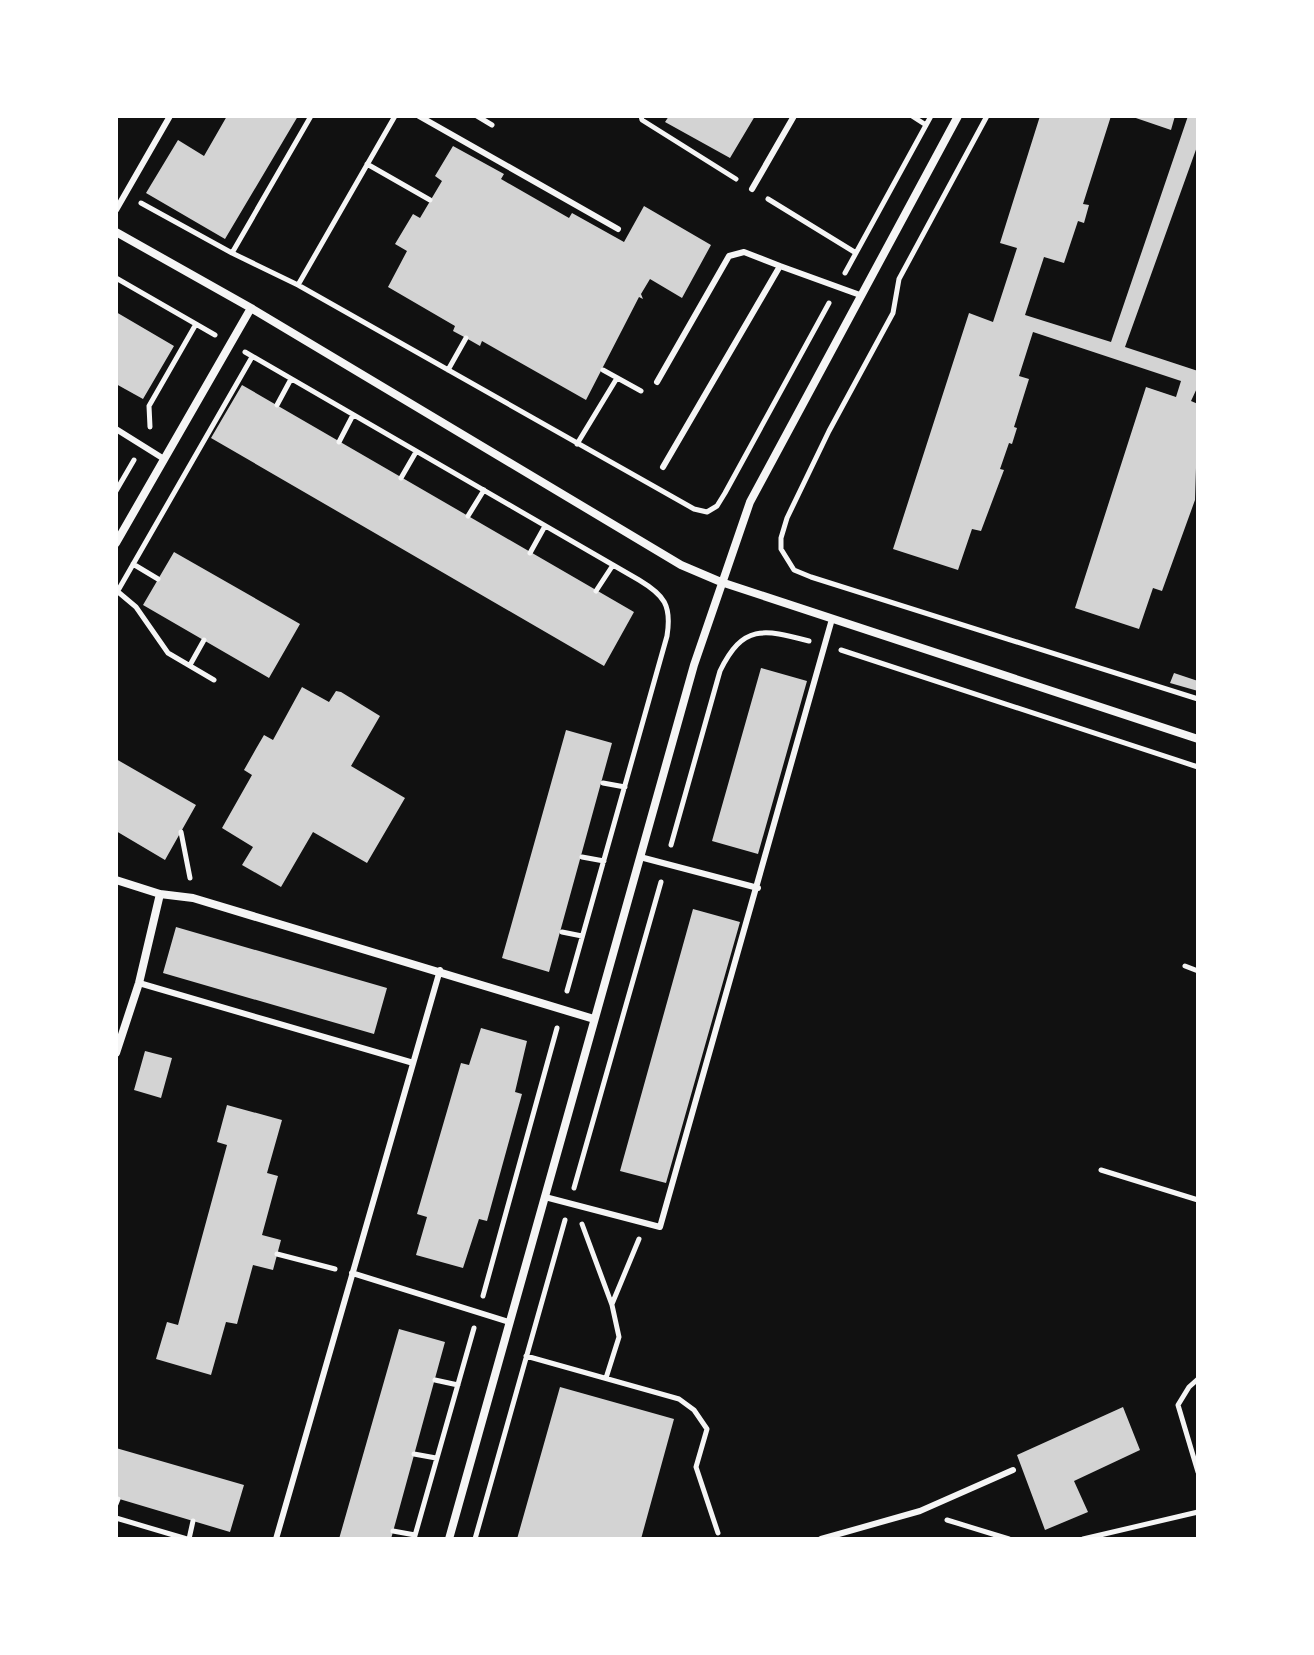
<svg xmlns="http://www.w3.org/2000/svg" width="1314" height="1655" viewBox="0 0 1314 1655" font-family="'Fira Sans',sans-serif">
<rect width="100%" height="100%" fill="#111"/>
<path fill="#d3d3d3" d="M227 116H298L225 239 146 193 178 140 204 156Z
M669 116H755L730 158 665 122Z
M1040 116H1111L1083 204 1089 205 1084 223 1078 221 1064 263 1044 257 1025 315 1111 342 1188 116H1198V144L1125 347 1198 371V386L1191 401 1198 404 1195 500 1162 591 1153 588 1139 629 1075 608 1146 387 1176 397 1181 381 1033 332 1019 376 1029 379 1014 427 1017 428 1012 444 1009 443 1000 469 1004 470 981 531 972 529 958 570 893 549 969 313 993 322 1017 248 1000 243Z
M1130 116H1175L1171 130Z
M453 146 504 174 501 179 569 218 572 213 624 242 644 206 711 245 682 298 650 279 641 294 643 299 639 297 586 400 482 341 480 346 466 338 453 331 455 326 388 287 407 251 395 244 413 214 420 218 442 181 435 176Z
M116 312 174 346 143 399 116 384Z
M242 385 634 612 604 666 211 438Z
M174 552 300 624 269 678 143 605Z
M761 668 807 681 758 854 712 841Z
M1174 673 1198 681V691L1170 683Z
M302 687 329 702 336 691 341 692 380 716 351 766 405 798 367 863 313 832 281 887 242 865 253 847 222 828 252 775 244 770 257 747 264 735 273 740Z
M566 730 612 743 549 972 502 958Z
M116 759 196 805 165 860 116 831Z
M693 909 740 922 666 1183 620 1171Z
M176 927 387 988 374 1034 163 973Z
M481 1028 527 1041 515 1092 522 1094 487 1221 479 1219 463 1268 416 1255 427 1217 417 1214 461 1063 469 1065Z
M145 1051 172 1058 161 1098 134 1090Z
M227 1105 282 1120 267 1173 278 1176 262 1235 281 1240 273 1270 253 1265 237 1324 226 1322 211 1375 156 1359 167 1322 178 1325 227 1145 217 1142Z
M399 1329 445 1342 391 1539H339Z
M560 1387 674 1419 641 1539H517Z
M1123 1407 1140 1450 1074 1481 1088 1512 1045 1530 1017 1455Z
M116 1448 244 1485 230 1532 116 1498Z"/>
<g fill="none" stroke-linecap="round" stroke-linejoin="round">
<path stroke="#f5f5f5" stroke-width="5" d="M477 116 492 125
M641 116 642 120 736 179
M912 116 926 125
M987 116 899 279 893 313 829 431 787 518 781 538V549L794 570 811 577 1198 699
M367 164 430 200
M768 199 856 253
M141 203 232 253 298 285 694 509 707 512 717 506 725 493 829 303
M232 253 311 116
M845 273 931 116
M116 278 215 335
M298 285 395 116
M245 352 639 580C664 595 672 605 667 636L567 991
M448 370 466 338
M603 370 641 391
M277 405 291 379
M150 427 149 406 196 324
M339 442 353 415
M577 444 617 378
M401 478 416 452
M116 491 134 460
M468 516 484 490
M530 553 545 526
M133 564 158 579
M117 591 136 607 168 653 214 680
M596 591 613 565
M116 594 252 357
M841 650 1198 767
M190 665 204 640
M603 783 625 787
M181 832 190 878
M671 845 720 671C743 624 763 629 809 641
M582 857 604 861
M562 932 582 936
M1185 966 1198 971
M1101 1170 1198 1200
M574 1188 661 882
M582 1224 612 1305 619 1337 606 1378
M277 1254 335 1269
M483 1296 557 1028
M612 1304 639 1239
M526 1356 679 1399 694 1410 707 1429 696 1467 718 1533
M1198 1379 1189 1387 1178 1405 1198 1472
M435 1380 458 1385
M414 1454 436 1458
M116 1504 118 1499
M116 1518 187 1539
M947 1520 1009 1539
M393 1531 415 1535
M189 1539 193 1521
M414 1539 474 1328
M475 1539 565 1220
M1083 1539 1198 1512"/>
<path stroke="#f5f5f5" stroke-width="6" d="M419 116 618 229
M752 189 794 116
M116 210 170 116
M657 382 729 256 744 252 780 266
M116 429 164 459
M663 467 780 266 860 295
M640 857 758 888
M139 983 410 1062
M545 1197 660 1227 832 619
M352 1273 509 1322
M276 1539 440 970
M821 1539 920 1511 1013 1470"/>
<path stroke="#f5f5f5" stroke-width="8" d="M116 232 251 308 681 565 721 582 1198 739
M116 543 251 308
M116 880 160 894 193 898 594 1019
M116 1053 139 983 160 894
M449 1539 694 665 750 502 958 116"/>
</g>
<rect width="1314" height="1655" fill="none" stroke="#ffffff" stroke-width="236"/>
</svg>
